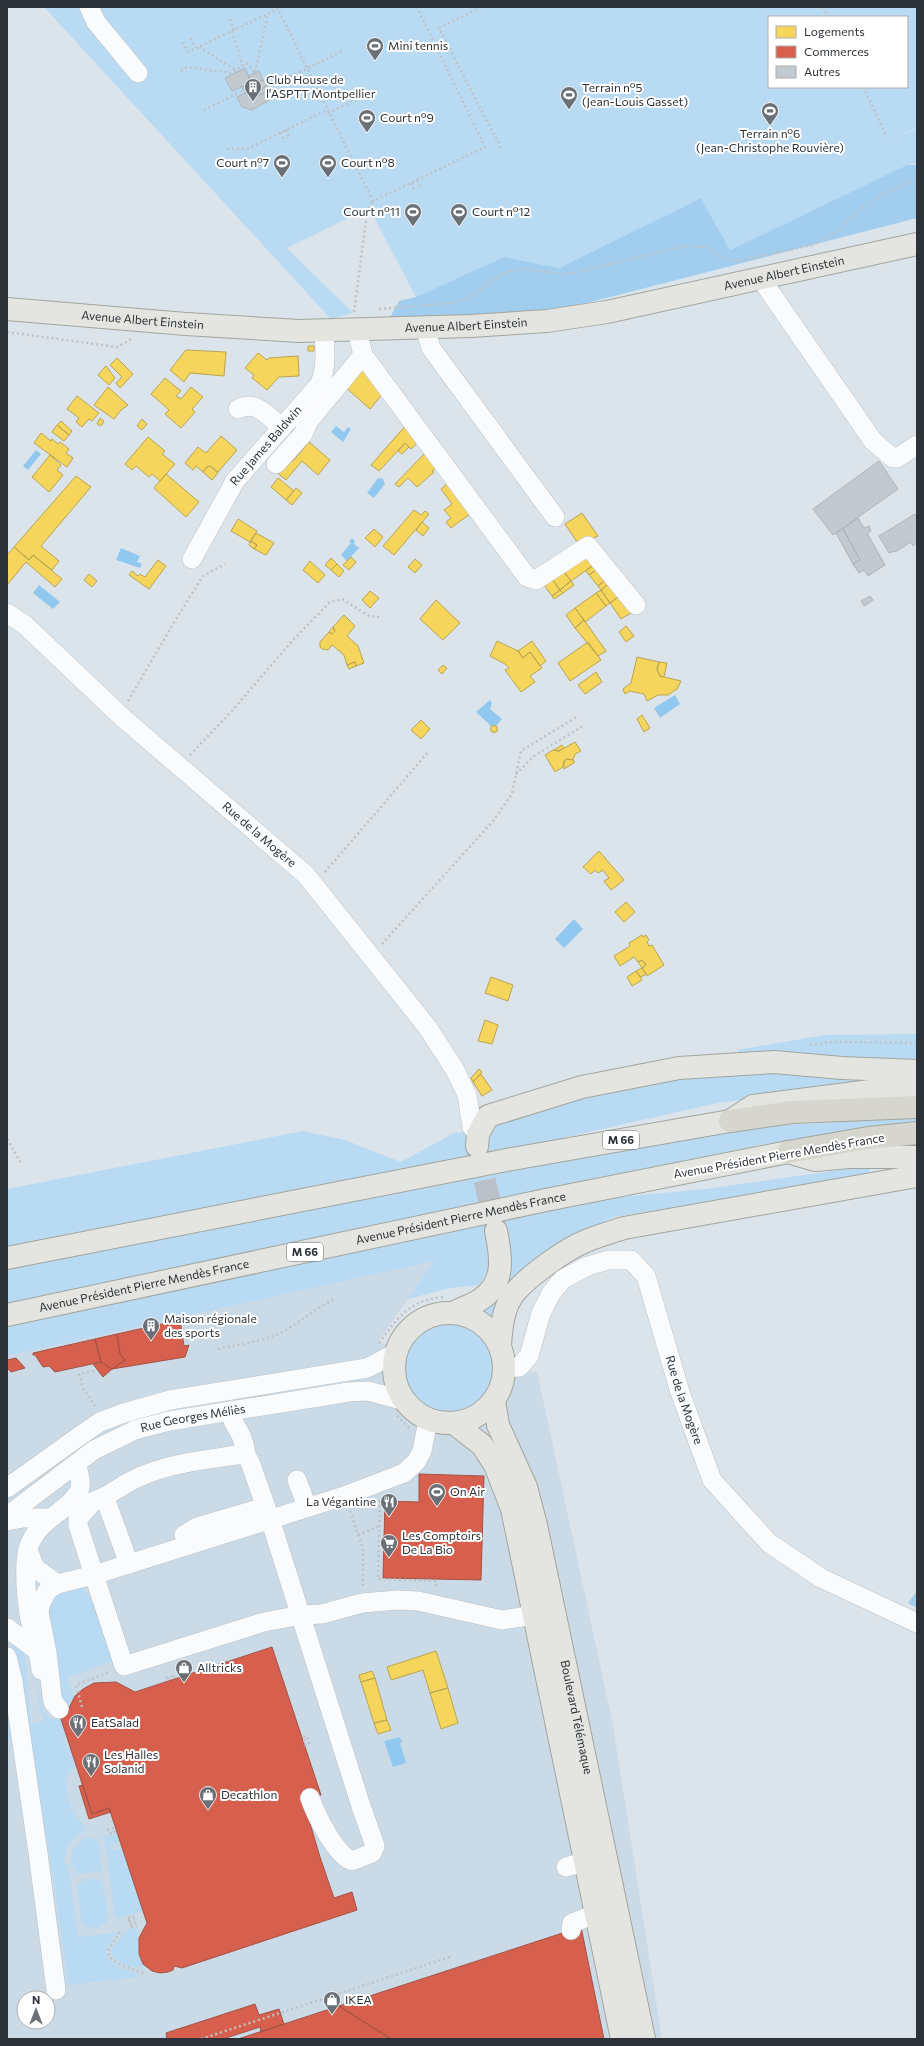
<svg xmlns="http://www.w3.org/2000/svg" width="924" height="2046" viewBox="0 0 924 2046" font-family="Commissioner,sans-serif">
<rect width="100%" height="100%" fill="#dce4eb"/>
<path fill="#cbdae7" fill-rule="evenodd" d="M435 1260 378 1342 409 1350 406 1372 408 1383 413 1392 451 1412 462 1410 472 1406 481 1399 492 1381 537 1371 613 1725 662 2039H7V1356ZM24 1998H48V2022H24Z"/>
<path fill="#b8daf3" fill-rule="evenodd" d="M44 7H917V127L894 139 917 128V163L907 165 730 250 701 198 559 268 504 257 416 297 369 208 287 248 353 313 331 319ZM769 17H907V87H769Z
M917 1034V1062L740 1053 737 1050 824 1035Z
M774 1070 898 1080 718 1103 540 1143 7 1249V1189L303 1131 345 1140 401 1162 454 1133 466 1132 485 1139 495 1119 543 1106 697 1072Z
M917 1118V1125L765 1144 7 1307V1266L496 1172 756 1128 783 1125Z
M869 1166 870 1176 613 1217 562 1242 493 1318 481 1309 494 1298 490 1249V1265L480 1285 450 1288 408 1299 434 1261 7 1356V1324L528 1213 610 1198 705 1189Z
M406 1368a44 44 0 1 1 88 0a44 44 0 1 1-88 0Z
M79 1585C96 1597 105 1641 112 1661L67 1678 74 1697 67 1710 62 1706 44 1604 49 1595Z
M9 1636 24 1646 31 1724 44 1721 40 1709 33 1653 36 1658C38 1678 37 1702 49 1719L60 1716 67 1736 63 1738 67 1749 71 1748 76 1764C57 1782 69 1812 86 1827L68 1845 64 1858 70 1876 78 1937 116 1933 106 1951 107 1958 120 1968 137 1973 138 1977 69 1985 42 1802 66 1987H64L20 1670Z
M7 1709 11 1740 7 1741Z
M118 1833 121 1841 110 1845 112 1850 123 1849 143 1910 119 1919 115 1916 104 1837 108 1834 109 1836Z
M85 1837 95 1839 99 1844 102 1871 77 1874C67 1860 71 1847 85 1837Z
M92 1878 93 1880 99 1879 103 1883 108 1920 106 1924 100 1925V1928L93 1929 92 1926 86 1927 82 1924 77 1887 80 1882 85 1881V1879Z
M137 1927 139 1956 146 1966C135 1970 116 1965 111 1952L112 1948 125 1931Z"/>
<path fill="#a1ceef" d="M907 165H917V218L548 313 388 321 399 301 416 297 504 257 559 268 701 198 730 250Z
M917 1591V1608L908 1603Z"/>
<path fill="#91c8f0" d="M336 426 344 432 348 427 351 429 343 442 331 432Z
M36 450 41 454 28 470 23 466Z
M378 478 383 479 385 484 374 498 367 493Z
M352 538 355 541 354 544 359 548 347 561 341 555 351 543 349 542Z
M121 548 140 556 137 562 142 564 140 568 116 560Z
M39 585 60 602 53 609 33 593Z
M675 695 680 704 660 718 654 708Z
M490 700 492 703 490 709 502 719 496 726H491L476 712Z
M574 919 583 929 564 948 555 939Z
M400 1737 402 1742 400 1743 406 1763 393 1767 384 1741Z"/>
<path fill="#f6d55c" stroke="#b9a451" d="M308 346H314V351H308Z
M186 350 226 352 224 376 190 373 184 382 170 370Z
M258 353 267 360 269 358 298 356 299 376 279 377 267 390 252 378 254 375 245 368Z
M117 358 133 374 120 388 116 383 122 377 110 365Z
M362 364 384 392 370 409 343 385Z
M106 366 115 378 109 385 98 375Z
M165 378 181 391 176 396 181 399 191 387 203 397 192 409 195 412 181 428 165 414 169 410 151 394Z
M108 387 128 405 121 410 114 419 94 405Z
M77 396 99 413 92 421 89 419 82 427 76 422 79 418 67 409Z
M100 418 104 421 101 426 97 424Z
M142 419 147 424 142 430 137 426Z
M61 421 72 431 69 435 57 425Z
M407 424 419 441 411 449 405 443 379 471 371 465Z
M57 425 69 435 64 441 52 432Z
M41 433 51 441 52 439 58 444 60 442 69 449 66 453 73 458 67 467 34 443Z
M221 436 237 450 218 472 210 466 207 467 203 472 196 466 193 470 185 463 198 447 206 453Z
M148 437 165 451 162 454 175 464 160 481 152 474 149 477 136 466 132 470 125 464Z
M309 442 330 460 318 475 302 461 286 480 275 471 287 456 293 461Z
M405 443 409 447 402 454 398 451Z
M426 452 438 466 432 471 434 472 417 487 408 478 399 487 395 484Z
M50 455 61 465 57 470 63 475 49 492 32 477Z
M210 466 218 473 212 480 203 472 207 467Z
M166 474 199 502 186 517 154 488Z
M76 476 91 487 41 546 59 561 52 570 33 555 29 560 14 547Z
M278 478 294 491 286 500 271 487Z
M451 480 474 511 451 528 446 522 451 518 444 510 452 504 441 489Z
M296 488 302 493 292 505 286 500Z
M414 510 421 515 425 511 429 514 394 555 383 546Z
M582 513 598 536 579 545 565 524Z
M238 519 257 531 250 542 231 531Z
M422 522 429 528 423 536 416 530Z
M374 529 383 537 375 547 365 538Z
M256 533 274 543 266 555 254 549 257 545 251 541Z
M251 541 257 545 254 549 249 545Z
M14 547 29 560 33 555 62 579 55 587 26 562 7 585V555Z
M589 549 598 562 571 581 561 568Z
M351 557 356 562 349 570 343 565Z
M331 558 337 564 331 570 325 565Z
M415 559 422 565 415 573 408 567Z
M158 560 166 566 149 589 129 575 132 571 138 576 140 574 145 577Z
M310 561 325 575 318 583 303 570Z
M598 562 601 566 589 575 586 571Z
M337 564 344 571 339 577 331 570Z
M601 566 609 577 598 586 589 575Z
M561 568 571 581 560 590 550 576Z
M89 574 97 581 92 587 84 580Z
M550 576 560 590 552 596 542 582Z
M609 577 612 581 601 590 598 586Z
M571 581 574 585 563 593 560 590Z
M612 581 622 594 610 603 601 590Z
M560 590 563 593 554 599 552 596Z
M601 590 610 603 606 606 596 593Z
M370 591 379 598 370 608 362 600Z
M596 593 606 606 585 622 575 608Z
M622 594 634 611 621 619 610 603Z
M436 600 460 623 443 640 420 619Z
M575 608 584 620 575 628 566 615Z
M344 615 355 626 347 636 358 646 364 663 356 666 355 662 347 665 344 655 332 645 328 650 322 649 320 647V642L329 632 332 634 335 631 333 627Z
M584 620 606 651 598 656 575 628Z
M626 626 634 636 626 642 619 632Z
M333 627 335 631 332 634 329 632Z
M497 641 518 651 523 658 530 652 542 668 530 676 535 682 521 692 505 670 509 668 505 664 490 656Z
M532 641 546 661 540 666 530 652 523 658 518 651Z
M588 642 601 660 570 681 558 663Z
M637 657 659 662 657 669 660 676 681 681 677 689 668 695H658L647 701 644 694 630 691 625 694 623 689 631 683Z
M355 662 356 666 349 669 347 665Z
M659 662 667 663 664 677 660 676 657 669Z
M443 665 447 668 442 674 438 670Z
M596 672 602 682 585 694 578 685Z
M642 715 650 728 644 732 637 719Z
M421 720 430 729 421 739 411 730Z
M490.5 729a3.5 3.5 0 1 1 7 0a3.5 3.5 0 1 1-7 0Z
M575 742 581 751 575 754 573 760 567 759 564 761 563 767 555 772 545 755 553 750 559 751Z
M562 745 564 748 559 751 554 750Z
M567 759 573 760 575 762 564 769V761Z
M599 851 624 880 611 890 604 881 609 878 603 870 598 873 595 870 591 874 583 867Z
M626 902 635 912 624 922 615 912Z
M642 935 643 937 646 935 649 940 647 942 649 946 652 945 664 965 647 976 642 968 646 965 642 960 638 962 634 957 620 966 614 956 630 946 629 943Z
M642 960 646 965 642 968 638 962Z
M642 968 646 974 641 977 636 971Z
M636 971 642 980 632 986 627 977Z
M491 977 513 985 508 1001 485 993Z
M485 1020 498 1025 492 1044 478 1041Z
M479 1069 482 1072 473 1082 471 1078Z
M481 1074 492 1090 482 1096 473 1082Z
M436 1651 448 1688 430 1693 423 1670 391 1680 387 1667Z
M372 1671 375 1678 361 1682 359 1675Z
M375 1678 387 1720 374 1723 361 1682Z
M448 1688 458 1723 441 1729 430 1693Z
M387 1720 391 1730 378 1734 374 1723Z"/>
<path fill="#d6604d" stroke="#a35246" d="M180 1320 184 1346 189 1345 185 1357 112 1369 125 1360 120 1354 117 1334Z
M117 1334 120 1354 125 1360 112 1369 101 1362 95 1339Z
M95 1339 101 1362 55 1372 49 1366 43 1367 35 1355H33V1353Z
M16 1358 25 1368 11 1372 7 1368V1360Z
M101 1362 112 1369 103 1377 93 1364Z
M419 1474 484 1476 481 1580 383 1578 385 1501 419 1502Z
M272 1647 321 1795 303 1800 320 1857 334 1898 352 1892 357 1910 182 1968 174 1966 173 1970 168 1972 160 1973 152 1971 143 1964 139 1954V1938L147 1923 109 1808 92 1814 60 1716 66 1714 75 1696 83 1689 94 1683 116 1682 135 1692Z
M83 1785 92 1814 109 1808 111 1812 89 1819 79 1786Z
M581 1927 604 2039H391L339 2006Z
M255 2004 259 2015 279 2009 284 2024 261 2032 260 2027 223 2039H167L166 2033Z
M339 2006 391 2039H238L284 2024Z"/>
<path fill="#c3cacf" stroke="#adb4b9" d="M245 68 249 76 248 84 232 91 225 78Z
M259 71 263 80 257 83 261 89 267 86 269 90 256 97 245 93 242 87 248 84 249 76Z
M267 79 269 85 261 89 257 83Z
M271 89 275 97 252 110 242 107 237 97 245 93 256 97Z
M879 461 898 489 833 535 813 509Z
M915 514 917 518V543L913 546 911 542 895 552 894 551 889 553 879 536Z
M858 518 864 528 869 526 871 531 867 533 885 565 868 576 864 570 859 573 853 564 860 560 843 529Z
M843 529 860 560 853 564 836 533Z
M870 596 873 600 864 606 861 601Z"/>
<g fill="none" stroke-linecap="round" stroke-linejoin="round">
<path stroke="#b9c0c7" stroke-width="22" stroke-dasharray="22 11" stroke-linecap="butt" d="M477 1148 496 1229"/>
<defs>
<g id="minor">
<path d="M89 7 96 22 138 73"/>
<path d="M761 279 873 441 893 458H897L917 445"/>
<path d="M425 328 431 348 555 517"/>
<path d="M357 330 363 355 527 577 536 580 588 546 636 605"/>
<path d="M238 409C256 399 269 417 282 428"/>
<path d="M276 464 303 434 308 422 363 355"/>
<path id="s1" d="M192 559 235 481 319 385C327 370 325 348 324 331"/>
<path id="s2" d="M7 613 25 625 123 718 306 875 428 1028 455 1070 467 1095 472 1127 478 1134"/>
<path id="s3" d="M504 1368 519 1367 529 1356 541 1313 552 1292 563 1279 588 1266 608 1260H631L646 1276 680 1392 712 1480 769 1543 821 1578 917 1623"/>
<path d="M230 1411C232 1425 240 1429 243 1441 247 1451 243 1452 250 1462L270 1519 361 1806 375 1846 372 1853 352 1861C335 1854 316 1815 310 1798"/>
<path d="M428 1420 422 1451 416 1462 404 1473 344 1496 94 1575 124 1666 264 1622 301 1615 322 1614 362 1603 398 1600 418 1601 502 1620 534 1615"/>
<path d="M297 1480 307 1507"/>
<path d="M7 1488 81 1435 100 1422 124 1413 170 1400 367 1368 394 1354"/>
<path d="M105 1498 129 1564"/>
<path d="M78 1505C106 1502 119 1484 144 1475 176 1462 211 1459 244 1454"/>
<path id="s4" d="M7 1516 94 1450 135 1430 169 1421 349 1392 368 1391 402 1400"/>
<path d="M7 1521 23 1518H50"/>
<path d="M184 1535 197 1527 258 1509"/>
<path d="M28 1550 35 1568 57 1584"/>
<path d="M7 1628 38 1651 41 1670"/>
<path d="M32 1628C28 1614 27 1601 26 1586 25 1555 25 1538 51 1518 61 1510 78 1500 80 1487 82 1480 77 1470 77 1463"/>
<path d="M7 1657 13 1681 38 1853 56 1990"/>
<path d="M59 1709 53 1702 52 1696 47 1652 39 1612 41 1603 47 1591 57 1584 94 1575 78 1525V1519L91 1504"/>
<path d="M566 1867 584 1862"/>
<path d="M571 1930 572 1923 585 1918 596 1916"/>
</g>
<g id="major">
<path id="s5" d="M7 309 186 324 299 331 471 326 547 321 607 312 917 244"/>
<path d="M477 1146 478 1134 488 1116 582 1087 679 1068 774 1062 842 1068 917 1071"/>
<path d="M7 1258 512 1159 730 1121 753 1106 917 1085"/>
<circle cx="449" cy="1368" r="55"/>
<path d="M453 1313C462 1308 473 1305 481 1299 506 1283 501 1255 496 1231"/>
<path id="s6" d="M7 1315 546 1200 788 1152 815 1160 849 1157H917"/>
<path d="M500 1346C501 1329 503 1305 516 1291 530 1275 566 1249 586 1241 598 1236 611 1232 624 1228L917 1176"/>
<path id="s7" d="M494 1401 498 1425 526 1487 536 1525 644 2039"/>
<path d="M455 1424 482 1445 495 1465 512 1509 622 2039"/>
</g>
<path id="highway" d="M730 1121 792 1112 917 1107
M788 1152 868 1138 917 1133"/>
</defs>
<use href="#minor" stroke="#b9c0c5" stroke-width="20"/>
<use href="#major" stroke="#a2a59e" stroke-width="24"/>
<use href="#highway" stroke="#a2a59e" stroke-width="24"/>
<path stroke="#bfc2c5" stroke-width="2.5" stroke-dasharray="2 3" stroke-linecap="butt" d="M277 7 373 201 485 147 417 7
M481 7 439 28 502 150
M823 7 828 17
M230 19 234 30
M232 31 243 66
M191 38 195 48
M183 42 188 52 278 9
M199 47 236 70
M181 71 187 67 231 73 247 63 255 73
M255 72 268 14
M863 87 887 137
M268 88 344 50
M367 94 368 99
M204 110 244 90
M328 113 374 91 376 95
M286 130 290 139
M281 132 284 142
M227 149H247L327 110
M417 180 421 189
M411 183 415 192
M379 309 453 303 467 299 501 274 510 271 524 269 569 274 685 246 706 247 730 261H738L812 245 825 239 839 230 846 221 879 196 917 178
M354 312 367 212 373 201
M7 332 117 347 133 338
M128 701 173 624 203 576 225 564
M190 755 230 713 294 639 330 602 342 599 369 616 381 617
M516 774 534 756 583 726
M325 872 429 751
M382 944 493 821 512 794 521 751 578 716
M810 1045 831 1042 917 1043
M7 1139 21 1163
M379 1343C398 1317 410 1300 443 1297
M218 1349C239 1344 260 1342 280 1333 300 1323 315 1308 335 1299
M94 1371 79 1374 83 1388 95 1406
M397 1416 409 1428
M380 1500 378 1579 436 1581V1589
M350 1511 363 1549V1588
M358 1535 380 1526
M166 1678 174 1675 175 1676 167 1680V1681
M82 1707 76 1685 109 1672
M306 1746 303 1737 307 1736 310 1746
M107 1830 114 1828 115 1832 109 1834
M128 1918 134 1916
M128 1920 134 1918
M129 1922 135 1920
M130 1925 136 1923
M131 1927 137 1925
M120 1932 108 1951 109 1957 120 1965 146 1974
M201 2039 450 1957"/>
<use href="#minor" stroke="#fafbfc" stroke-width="19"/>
<use href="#major" stroke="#e4e5e0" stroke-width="22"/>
<use href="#highway" stroke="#d6d6ce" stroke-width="22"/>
</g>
<defs>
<symbol id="stadium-pin" viewBox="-11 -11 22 30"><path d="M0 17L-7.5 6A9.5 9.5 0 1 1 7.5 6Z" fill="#6a7076" stroke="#fff"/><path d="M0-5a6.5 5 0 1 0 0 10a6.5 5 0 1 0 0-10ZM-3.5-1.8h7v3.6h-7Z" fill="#fff"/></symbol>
<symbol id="building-pin" viewBox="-11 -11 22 30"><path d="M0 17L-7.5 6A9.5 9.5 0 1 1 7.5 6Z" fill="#6a7076" stroke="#fff"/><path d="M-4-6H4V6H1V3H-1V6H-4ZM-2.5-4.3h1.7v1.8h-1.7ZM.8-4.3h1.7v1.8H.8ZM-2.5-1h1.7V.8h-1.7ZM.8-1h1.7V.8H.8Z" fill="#fff"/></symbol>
<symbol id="restaurant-pin" viewBox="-11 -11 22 30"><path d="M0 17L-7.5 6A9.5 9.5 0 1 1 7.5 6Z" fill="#6a7076" stroke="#fff"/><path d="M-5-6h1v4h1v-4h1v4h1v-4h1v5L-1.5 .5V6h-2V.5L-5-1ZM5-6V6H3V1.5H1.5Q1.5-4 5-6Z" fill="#fff"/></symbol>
<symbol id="supermarket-pin" viewBox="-11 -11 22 30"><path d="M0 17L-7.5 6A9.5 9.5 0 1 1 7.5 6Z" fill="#6a7076" stroke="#fff"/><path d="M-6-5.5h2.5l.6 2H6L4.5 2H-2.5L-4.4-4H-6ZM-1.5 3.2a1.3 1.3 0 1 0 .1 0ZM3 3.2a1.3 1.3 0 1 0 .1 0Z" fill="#fff"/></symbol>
<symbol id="shop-pin" viewBox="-11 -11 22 30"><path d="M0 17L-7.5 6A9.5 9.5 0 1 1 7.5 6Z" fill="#6a7076" stroke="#fff"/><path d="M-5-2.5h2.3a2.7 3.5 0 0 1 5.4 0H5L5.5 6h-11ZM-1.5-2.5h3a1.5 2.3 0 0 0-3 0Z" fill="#fff"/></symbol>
</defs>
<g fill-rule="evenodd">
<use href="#stadium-pin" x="365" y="36" width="20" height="27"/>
<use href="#building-pin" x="243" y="77" width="20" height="27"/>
<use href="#stadium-pin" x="559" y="85" width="20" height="27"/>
<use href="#stadium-pin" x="760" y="101" width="20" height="27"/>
<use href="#stadium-pin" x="357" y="108" width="20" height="27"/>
<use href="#stadium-pin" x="272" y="153" width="20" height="27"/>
<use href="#stadium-pin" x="318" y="153" width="20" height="27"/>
<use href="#stadium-pin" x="403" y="202" width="20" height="27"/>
<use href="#stadium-pin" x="449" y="202" width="20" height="27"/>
<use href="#building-pin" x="141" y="1316" width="20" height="27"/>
<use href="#stadium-pin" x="427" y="1482" width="20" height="27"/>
<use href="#restaurant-pin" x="379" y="1492" width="20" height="27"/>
<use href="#supermarket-pin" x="379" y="1533" width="20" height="27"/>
<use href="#shop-pin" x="174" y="1658" width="20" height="27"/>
<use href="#restaurant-pin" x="68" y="1713" width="20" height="27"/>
<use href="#restaurant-pin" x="81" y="1752" width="20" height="27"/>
<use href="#shop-pin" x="198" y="1785" width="20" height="27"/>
<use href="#shop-pin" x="322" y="1990" width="20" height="27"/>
</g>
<g text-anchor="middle" stroke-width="4" stroke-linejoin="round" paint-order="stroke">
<g fill="#fff" stroke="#6b7073" stroke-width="1">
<rect x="603" y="1131" width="36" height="18" rx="3"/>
<rect x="287" y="1243" width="36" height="18" rx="3"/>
</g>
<g font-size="11" font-weight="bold" fill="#2c3237">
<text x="621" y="1144">M 66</text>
<text x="305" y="1256">M 66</text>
</g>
<g font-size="12" fill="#2c3237" stroke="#fff" text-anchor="start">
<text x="388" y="50">Mini tennis</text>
<text x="266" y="84">Club House de<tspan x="266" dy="14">l'ASPTT Montpellier</tspan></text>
<text x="582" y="92">Terrain n°5<tspan x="582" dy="14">(Jean-Louis Gasset)</tspan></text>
<text x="380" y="122">Court n°9</text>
<text x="770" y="138" text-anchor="middle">Terrain n°6<tspan x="770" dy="14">(Jean-Christophe Rouvière)</tspan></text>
<text x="269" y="167" text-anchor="end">Court n°7</text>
<text x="341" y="167">Court n°8</text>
<text x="400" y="216" text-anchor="end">Court n°11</text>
<text x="472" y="216">Court n°12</text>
<text x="164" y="1323">Maison régionale<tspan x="164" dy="14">des sports</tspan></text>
<text x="450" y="1496">On Air</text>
<text x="376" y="1506" text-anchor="end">La Végantine</text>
<text x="402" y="1540">Les Comptoirs<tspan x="402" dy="14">De La Bio</tspan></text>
<text x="197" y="1672">Alltricks</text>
<text x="91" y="1727">EatSalad</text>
<text x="104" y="1759">Les Halles<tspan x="104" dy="14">Solanid</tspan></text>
<text x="221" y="1799">Decathlon</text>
<text x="345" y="2004">IKEA</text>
</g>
<g font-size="12" fill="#2c3237" stroke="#fff">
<text dy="4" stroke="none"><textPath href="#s5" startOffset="783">Avenue Albert Einstein</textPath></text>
<text dy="4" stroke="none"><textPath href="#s5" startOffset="136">Avenue Albert Einstein</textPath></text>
<text dy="4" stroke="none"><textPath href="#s5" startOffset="460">Avenue Albert Einstein</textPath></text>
<text dy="4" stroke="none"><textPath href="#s1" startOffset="136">Rue James Baldwin</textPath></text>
<text dy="4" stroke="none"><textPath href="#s2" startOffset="336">Rue de la Mogère</textPath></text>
<text transform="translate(779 1156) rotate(-10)" y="4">Avenue Président Pierre Mendès France</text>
<text dy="4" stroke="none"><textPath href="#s6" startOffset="464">Avenue Président Pierre Mendès France</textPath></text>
<text dy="4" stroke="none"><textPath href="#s6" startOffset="140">Avenue Président Pierre Mendès France</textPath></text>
<text dy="4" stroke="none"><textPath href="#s3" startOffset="339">Rue de la Mogère</textPath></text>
<text dy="4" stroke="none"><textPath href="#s4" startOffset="214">Rue Georges Méliès</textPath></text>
<text dy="4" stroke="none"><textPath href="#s7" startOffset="328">Boulevard Télémaque</textPath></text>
</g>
</g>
<rect width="924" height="2046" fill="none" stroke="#2c3237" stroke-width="16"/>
<rect x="768" y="16" width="140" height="72" fill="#ffffff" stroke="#abadaf"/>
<rect x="776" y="26" width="20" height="12" fill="#f6d55c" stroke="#abadaf"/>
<text x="804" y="36" font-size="12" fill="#2c3237">Logements</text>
<rect x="776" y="46" width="20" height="12" fill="#d6604d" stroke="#abadaf"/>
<text x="804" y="56" font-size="12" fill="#2c3237">Commerces</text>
<rect x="776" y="66" width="20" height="12" fill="#c3cacf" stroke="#abadaf"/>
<text x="804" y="76" font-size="12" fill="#2c3237">Autres</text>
<g transform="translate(36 2010)"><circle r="19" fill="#ffffff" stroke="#abadaf"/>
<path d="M0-3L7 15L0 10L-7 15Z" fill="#6a7076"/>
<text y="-6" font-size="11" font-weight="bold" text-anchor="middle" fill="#2c3237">N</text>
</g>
</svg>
